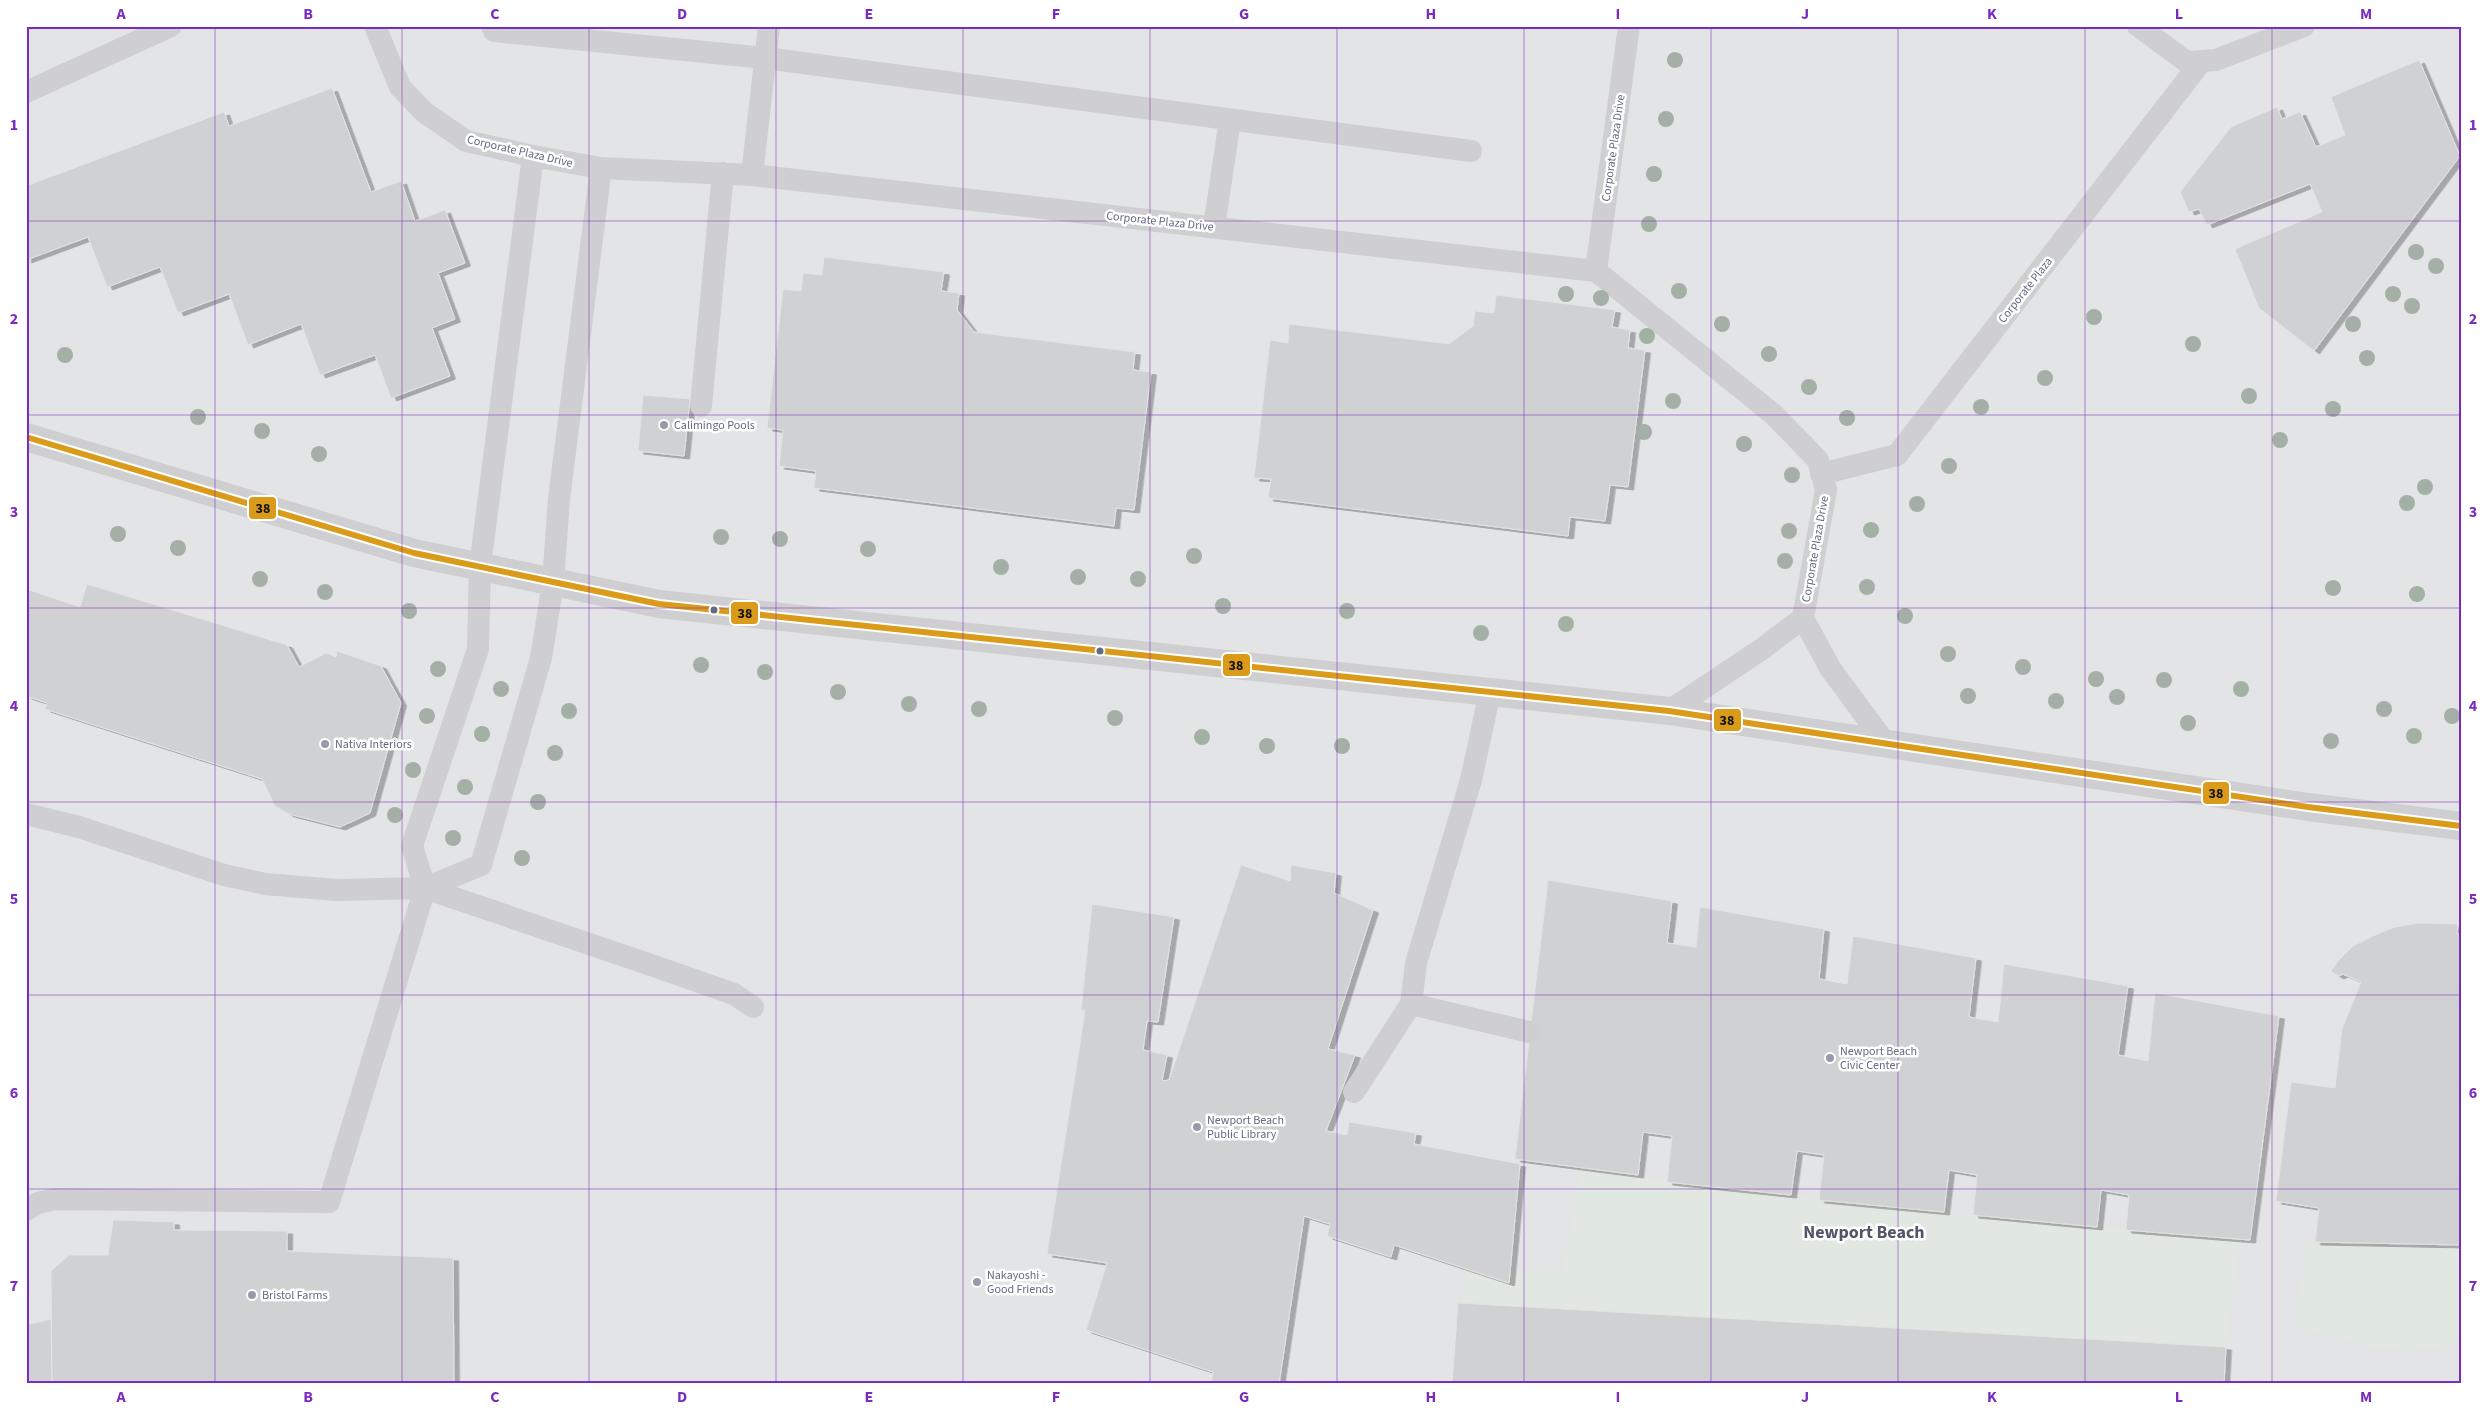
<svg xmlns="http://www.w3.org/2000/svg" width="2487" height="1410" viewBox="0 0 2487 1410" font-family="'Source Sans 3',sans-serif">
<defs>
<filter id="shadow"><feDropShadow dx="5.5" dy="3" stdDeviation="0" flood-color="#0004"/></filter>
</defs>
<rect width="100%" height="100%" fill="#f3f4f2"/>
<path fill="#e3e4e5" d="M26 26H2461V1384H26Z"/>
<path fill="#e1e7e1" d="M1581 1171 1925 1211 2240 1238 2226 1347 1607 1313 1463 1302 1466 1271 1562 1272Z
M2306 1243 2461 1249V1343L2414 1351 2374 1348 2296 1327 2295 1321Z"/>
<path fill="#d0d1d2" stroke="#e2e3e2" filter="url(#shadow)" d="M2419 60 2460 156 2314 351 2259 308 2235 249 2322 212 2310 184 2207 225 2199 209 2189 212 2180 192 2231 127 2277 107 2282 119 2300 112 2316 147 2345 135 2331 97Z
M332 88 371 192 401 181 415 221 445 210 465 263 438 273 455 319 432 328 450 376 391 398 375 355 320 375 301 324 248 345 229 294 178 313 160 267 107 287 88 237 26 260V186L224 112 229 126Z
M824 257 944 272 941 291 959 293 957 310 974 332 1135 352 1133 370 1151 372 1134 510 1116 508 1114 526 814 488 816 471 779 466 783 430 767 428 783 289 801 291 803 273 822 275Z
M1496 295 1615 310 1612 327 1630 330 1628 348 1645 350 1628 487 1610 485 1605 521 1570 517 1568 536 1268 498 1271 479 1254 478 1270 340 1288 343 1289 324 1449 344 1473 326 1475 311 1494 313Z
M643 395 690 399 684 456 638 451Z
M87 584 287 645 299 667 326 653 336 657 337 651 381 666 401 703 370 813 340 827 289 814 275 806 262 779 45 709 47 703 26 696V589L80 607Z
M1241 865 1290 881 1291 865 1336 873 1334 893 1373 910 1328 1049 1355 1055 1326 1131 1347 1135 1349 1122 1416 1133 1414 1144 1520 1164 1509 1283 1394 1245 1391 1257 1327 1236 1330 1224 1304 1216 1279 1384H1211L1213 1372 1086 1330 1107 1263 1047 1254 1085 1011 1081 1010 1092 904 1174 917 1158 1022 1147 1021 1143 1050 1167 1055 1162 1081 1169 1080Z
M1548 880 1672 901 1667 943 1696 947 1700 907 1824 929 1819 979 1847 984 1853 936 1976 958 1969 1017 1998 1022 2004 964 2128 986 2118 1055 2148 1061 2155 993 2279 1016 2250 1240 2126 1230 2129 1195 2101 1190 2097 1227 1973 1215 1977 1175 1949 1170 1944 1212 1819 1200 1824 1155 1797 1151 1791 1195 1667 1182 1672 1136 1643 1132 1638 1175 1515 1159Z
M2419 923 2458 924 2457 934H2461V1245L2315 1242 2319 1208 2276 1201 2291 1082 2335 1088 2342 1029 2361 982 2343 974 2338 976 2331 971 2339 960 2353 946 2373 936 2395 927Z
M113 1220 174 1222V1230L287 1231V1251L453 1258 454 1384H52L51 1271 69 1255H108Z
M1458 1303 2226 1347 2224 1384H1452Z
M51 1319 52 1384H26V1325Z"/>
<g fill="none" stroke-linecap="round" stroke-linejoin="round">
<path stroke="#cfcfd1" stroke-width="22" d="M375 26 400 87 424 112 466 141 533 156 601 168 752 175 1596 271
M492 26 494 31 765 58 1471 151
M1629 26 1596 271 1773 414 1818 460 1826 490 1803 618 1762 649 1669 711
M2138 26 2187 62 2216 60 2304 26
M26 92 171 26
M752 175 769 26
M1214 227 1230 120
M701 406 723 173
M1821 474 1897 455 2201 62
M1803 618 1830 668 1886 744
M26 814 79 827 224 875 265 884 336 890 425 888 654 966 734 994 753 1007
M425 888 481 865 541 658 553 583 559 499 601 168
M1411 1004 1529 1032
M1354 1092 1411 1004 1416 963 1471 780 1490 692
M26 1210 38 1203 55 1199 329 1202 425 888 412 846 478 649 480 566 533 156"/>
<path stroke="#cfcfd1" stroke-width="28" d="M26 437 414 553 659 604 1669 711 2308 807 2461 826"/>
<defs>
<path id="bus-1" d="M26 437 414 553 659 604 1669 711 2308 807 2461 826"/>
</defs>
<use href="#bus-1" stroke="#fff" stroke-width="10"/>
<use href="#bus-1" stroke="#da9a1a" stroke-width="6"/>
</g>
<g fill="#a4b0a6">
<circle cx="1675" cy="60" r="8"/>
<circle cx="1666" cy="119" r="8"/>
<circle cx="1654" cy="174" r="8"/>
<circle cx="1649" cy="224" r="8"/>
<circle cx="2416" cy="252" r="8"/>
<circle cx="2436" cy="266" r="8"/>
<circle cx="1679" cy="291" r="8"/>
<circle cx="1566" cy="294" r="8"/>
<circle cx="2393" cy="294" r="8"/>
<circle cx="1601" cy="298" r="8"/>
<circle cx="2412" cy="306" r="8"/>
<circle cx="2094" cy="317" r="8"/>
<circle cx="1722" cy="324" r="8"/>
<circle cx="2353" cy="324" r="8"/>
<circle cx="1647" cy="336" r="8"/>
<circle cx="2193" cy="344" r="8"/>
<circle cx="1769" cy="354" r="8"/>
<circle cx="65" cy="355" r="8"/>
<circle cx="2367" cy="358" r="8"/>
<circle cx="2045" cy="378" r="8"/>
<circle cx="1809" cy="387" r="8"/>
<circle cx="2249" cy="396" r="8"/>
<circle cx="1673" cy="401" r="8"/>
<circle cx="1981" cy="407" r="8"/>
<circle cx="2333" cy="409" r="8"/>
<circle cx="198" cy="417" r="8"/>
<circle cx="1847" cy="418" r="8"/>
<circle cx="262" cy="431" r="8"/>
<circle cx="1644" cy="432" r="8"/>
<circle cx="2280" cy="440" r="8"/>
<circle cx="1744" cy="444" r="8"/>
<circle cx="319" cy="454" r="8"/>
<circle cx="1949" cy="466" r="8"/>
<circle cx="1792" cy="475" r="8"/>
<circle cx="2425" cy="487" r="8"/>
<circle cx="2407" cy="503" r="8"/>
<circle cx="1917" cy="504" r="8"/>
<circle cx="1871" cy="530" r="8"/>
<circle cx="1789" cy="531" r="8"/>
<circle cx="118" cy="534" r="8"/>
<circle cx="721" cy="537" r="8"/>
<circle cx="780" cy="539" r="8"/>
<circle cx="178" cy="548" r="8"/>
<circle cx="868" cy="549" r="8"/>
<circle cx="1194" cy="556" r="8"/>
<circle cx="1785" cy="561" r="8"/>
<circle cx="1001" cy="567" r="8"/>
<circle cx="1078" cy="577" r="8"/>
<circle cx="260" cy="579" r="8"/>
<circle cx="1138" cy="579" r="8"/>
<circle cx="1867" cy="587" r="8"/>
<circle cx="2333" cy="588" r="8"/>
<circle cx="325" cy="592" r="8"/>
<circle cx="2417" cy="594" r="8"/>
<circle cx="1223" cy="606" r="8"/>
<circle cx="409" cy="611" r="8"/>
<circle cx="1347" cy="611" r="8"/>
<circle cx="1905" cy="616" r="8"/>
<circle cx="1566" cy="624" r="8"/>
<circle cx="1481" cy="633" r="8"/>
<circle cx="1948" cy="654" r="8"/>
<circle cx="701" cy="665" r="8"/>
<circle cx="2023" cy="667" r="8"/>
<circle cx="438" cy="669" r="8"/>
<circle cx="765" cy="672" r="8"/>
<circle cx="2096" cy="679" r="8"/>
<circle cx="2164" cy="680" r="8"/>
<circle cx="501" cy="689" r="8"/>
<circle cx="2241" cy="689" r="8"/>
<circle cx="838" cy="692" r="8"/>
<circle cx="1968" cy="696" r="8"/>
<circle cx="2117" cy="697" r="8"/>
<circle cx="2056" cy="701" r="8"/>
<circle cx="909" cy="704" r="8"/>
<circle cx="979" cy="709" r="8"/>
<circle cx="2384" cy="709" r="8"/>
<circle cx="569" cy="711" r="8"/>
<circle cx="427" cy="716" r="8"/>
<circle cx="2452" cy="716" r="8"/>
<circle cx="1115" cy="718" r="8"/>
<circle cx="2188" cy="723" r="8"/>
<circle cx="482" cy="734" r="8"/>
<circle cx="2414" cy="736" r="8"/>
<circle cx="1202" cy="737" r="8"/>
<circle cx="2331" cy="741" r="8"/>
<circle cx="1267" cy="746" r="8"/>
<circle cx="1342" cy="746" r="8"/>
<circle cx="555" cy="753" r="8"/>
<circle cx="413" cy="770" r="8"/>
<circle cx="465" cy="787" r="8"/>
<circle cx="538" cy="802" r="8"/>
<circle cx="395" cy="815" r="8"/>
<circle cx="453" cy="838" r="8"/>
<circle cx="522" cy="858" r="8"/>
</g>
<path fill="none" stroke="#7b2cbf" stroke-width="1" stroke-opacity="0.55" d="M215 26V1384M402 26V1384M589 26V1384M776 26V1384M963 26V1384M1150 26V1384M1337 26V1384M1524 26V1384M1711 26V1384M1898 26V1384M2085 26V1384M2272 26V1384M26 221H2461M26 415H2461M26 608H2461M26 802H2461M26 995H2461M26 1189H2461"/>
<g fill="#969aa9" stroke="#fff" stroke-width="2">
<circle cx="664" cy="425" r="5"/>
<circle cx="325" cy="744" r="5"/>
<circle cx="1830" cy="1058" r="5"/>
<circle cx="1197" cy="1127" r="5"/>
<circle cx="977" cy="1282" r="5"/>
<circle cx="252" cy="1295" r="5"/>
</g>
<g fill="#646a82" stroke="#fff" stroke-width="2">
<circle cx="714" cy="610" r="4.5"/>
<circle cx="1100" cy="651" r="4.5"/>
</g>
<g text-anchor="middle" stroke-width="5" stroke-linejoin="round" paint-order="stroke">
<g font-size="12" fill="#646a82" stroke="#fff">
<text transform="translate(1613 148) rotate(-82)" y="4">Corporate Plaza Drive</text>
<text transform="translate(520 151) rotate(13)" y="4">Corporate Plaza Drive</text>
<text transform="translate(1160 221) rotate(6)" y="4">Corporate Plaza Drive</text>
<text transform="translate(2025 290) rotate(-52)" y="4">Corporate Plaza</text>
<text transform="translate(1815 549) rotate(-80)" y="4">Corporate Plaza Drive</text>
</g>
<g font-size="12" fill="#646a82" stroke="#fff" text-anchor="start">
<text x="674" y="429">Calimingo Pools</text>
<text x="335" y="748">Nativa Interiors</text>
<text x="1840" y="1055">Newport Beach<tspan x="1840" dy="14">Civic Center</tspan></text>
<text x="1207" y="1124">Newport Beach<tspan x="1207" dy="14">Public Library</tspan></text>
<text x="987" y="1279">Nakayoshi -<tspan x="987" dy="14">Good Friends</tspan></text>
<text x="262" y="1299">Bristol Farms</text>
</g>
<g font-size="18" font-weight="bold" fill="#525667" stroke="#fff">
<text x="1864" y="1238">Newport Beach</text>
</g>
</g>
<g stroke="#fff" stroke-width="2">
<rect x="248" y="496" width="29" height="24" rx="5" fill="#da9a1a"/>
<rect x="730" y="601" width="29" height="24" rx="5" fill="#da9a1a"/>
<rect x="1222" y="653" width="29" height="24" rx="5" fill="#da9a1a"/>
<rect x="1713" y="708" width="29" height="24" rx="5" fill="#da9a1a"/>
<rect x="2202" y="781" width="28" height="24" rx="5" fill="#da9a1a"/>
</g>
<g font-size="14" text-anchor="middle" font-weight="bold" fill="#111">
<text x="263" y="513">38</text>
<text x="745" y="618">38</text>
<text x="1236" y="670">38</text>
<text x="1727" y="725">38</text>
<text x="2216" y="798">38</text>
</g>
<rect width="2487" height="1410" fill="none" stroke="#ffffff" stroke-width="55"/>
<rect x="28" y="28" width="2432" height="1354" fill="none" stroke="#7b2cbf" stroke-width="2"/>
<g font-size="16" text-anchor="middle" font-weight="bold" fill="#7b2cbf">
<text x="121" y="19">A</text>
<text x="308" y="19">B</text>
<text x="495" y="19">C</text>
<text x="682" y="19">D</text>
<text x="869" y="19">E</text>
<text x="1056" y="19">F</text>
<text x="1244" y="19">G</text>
<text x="1431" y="19">H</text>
<text x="1618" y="19">I</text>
<text x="1805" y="19">J</text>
<text x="1992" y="19">K</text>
<text x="2179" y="19">L</text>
<text x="2366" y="19">M</text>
<text x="14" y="130">1</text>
<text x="2473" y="130">1</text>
<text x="14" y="324">2</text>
<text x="2473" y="324">2</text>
<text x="14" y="517">3</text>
<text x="2473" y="517">3</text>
<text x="14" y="711">4</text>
<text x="2473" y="711">4</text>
<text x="14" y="904">5</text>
<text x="2473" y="904">5</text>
<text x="14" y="1098">6</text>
<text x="2473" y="1098">6</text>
<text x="14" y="1291">7</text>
<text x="2473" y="1291">7</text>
<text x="121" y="1402">A</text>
<text x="308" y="1402">B</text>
<text x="495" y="1402">C</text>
<text x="682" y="1402">D</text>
<text x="869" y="1402">E</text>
<text x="1056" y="1402">F</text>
<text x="1244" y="1402">G</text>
<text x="1431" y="1402">H</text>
<text x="1618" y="1402">I</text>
<text x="1805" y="1402">J</text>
<text x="1992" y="1402">K</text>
<text x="2179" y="1402">L</text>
<text x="2366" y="1402">M</text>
</g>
</svg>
